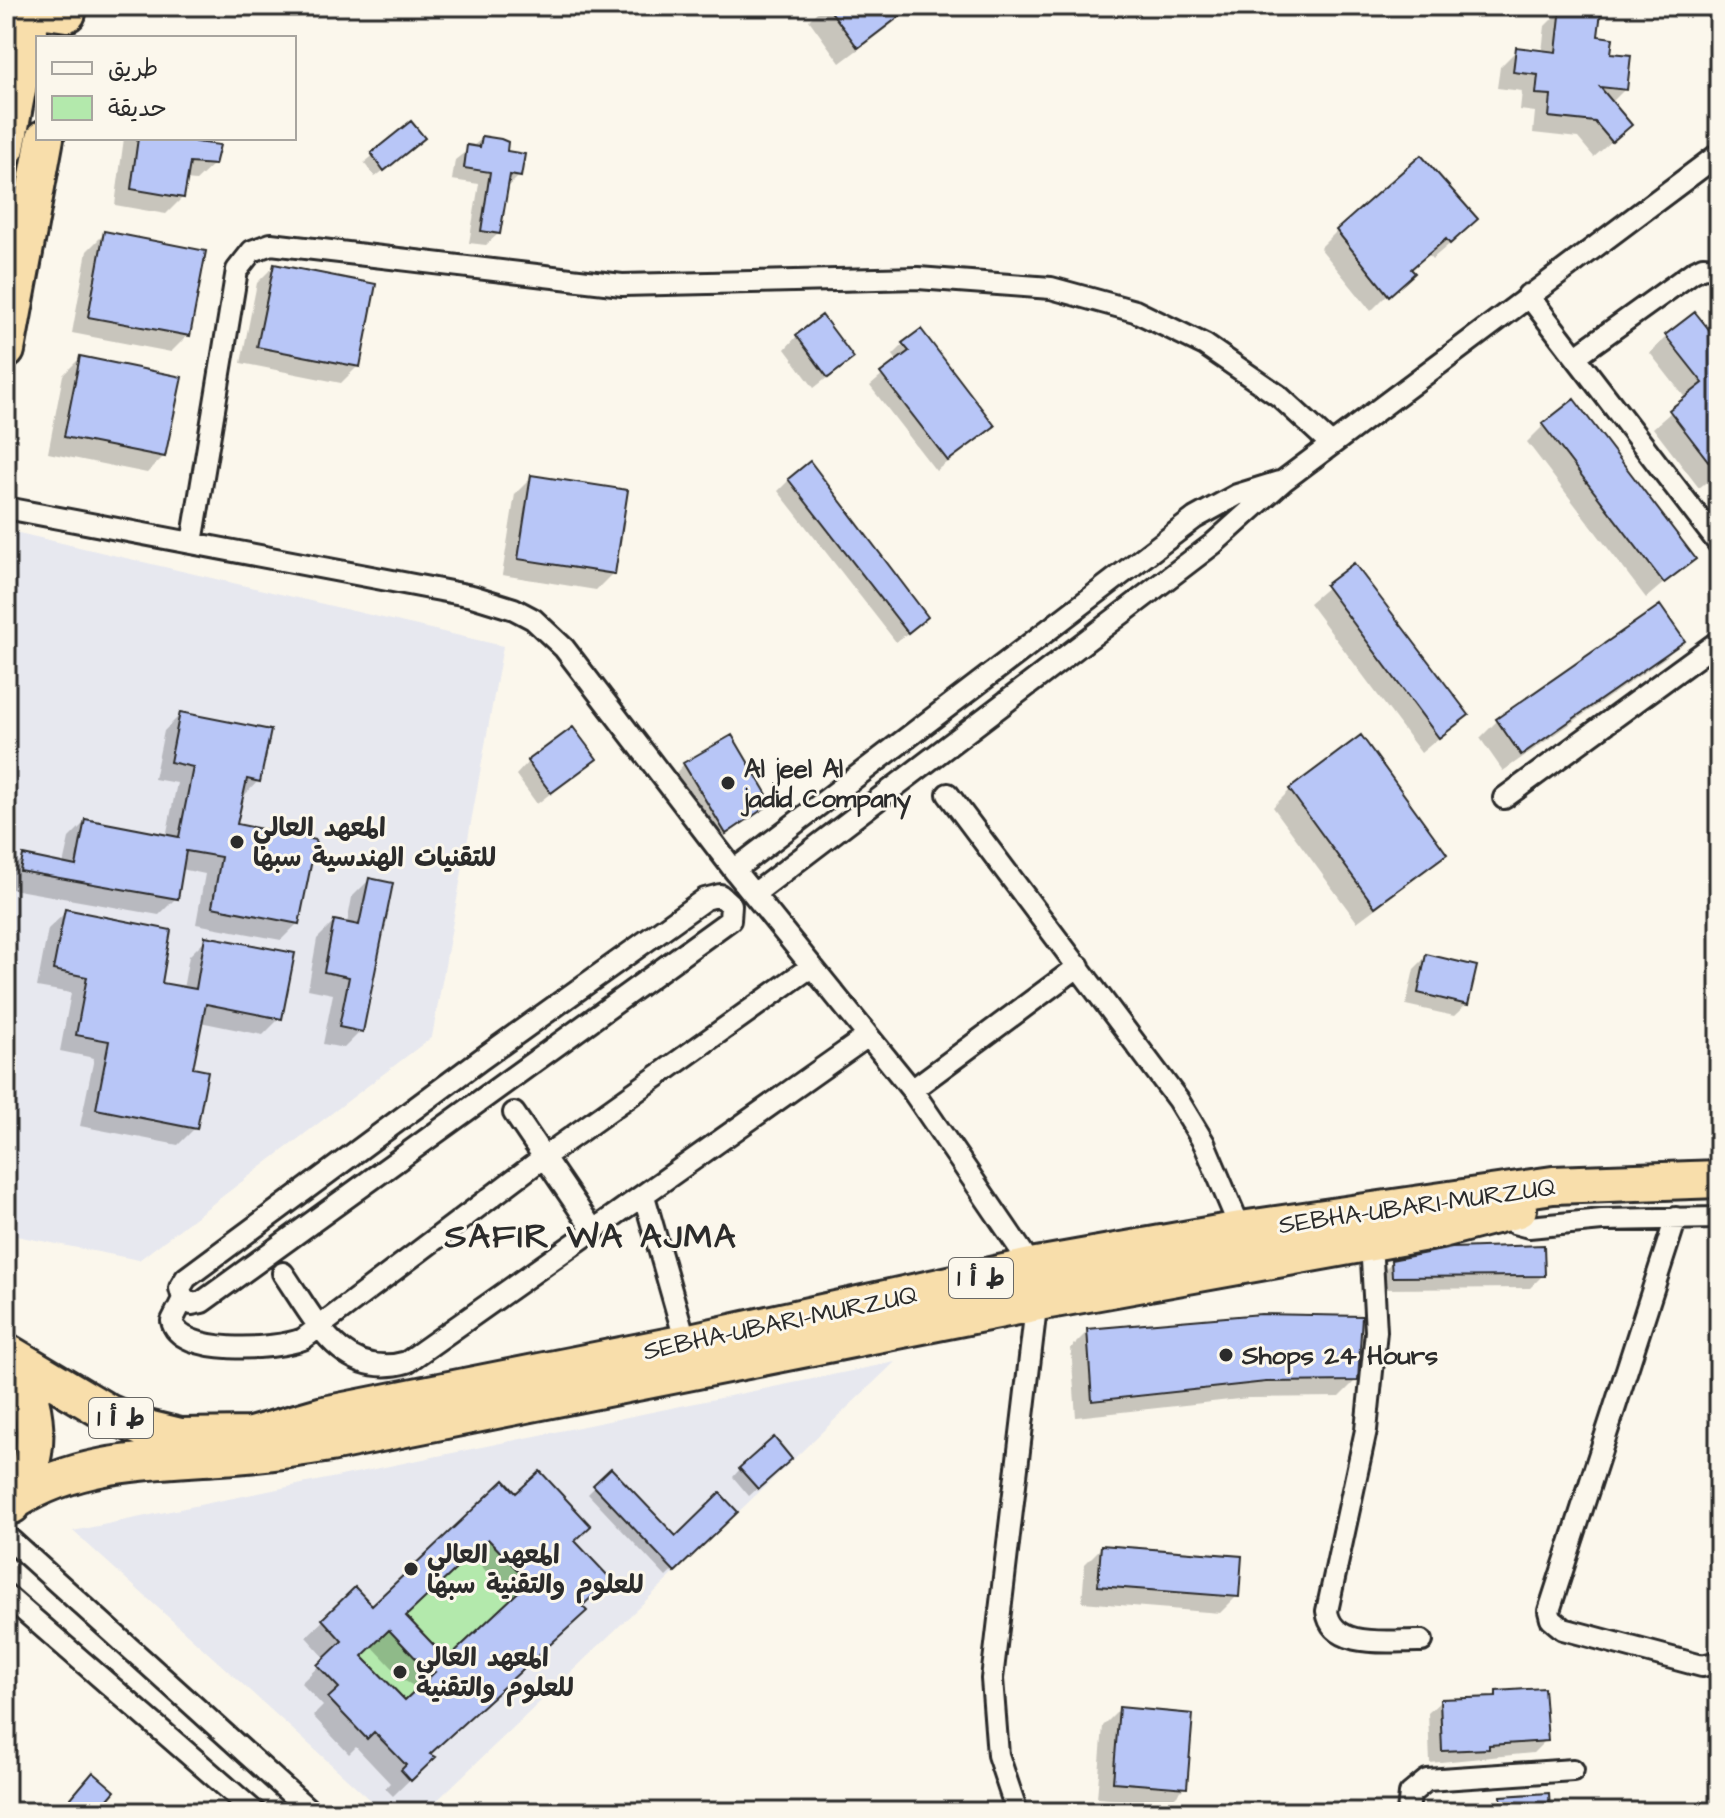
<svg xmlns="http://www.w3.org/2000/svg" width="1725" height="1818" viewBox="0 0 1725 1818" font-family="'Architects Daughter','Playpen Sans Arabic',sans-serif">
<rect width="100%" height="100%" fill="#fbf7ec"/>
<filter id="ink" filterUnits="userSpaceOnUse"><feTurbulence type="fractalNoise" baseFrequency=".0125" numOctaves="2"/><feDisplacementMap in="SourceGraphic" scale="16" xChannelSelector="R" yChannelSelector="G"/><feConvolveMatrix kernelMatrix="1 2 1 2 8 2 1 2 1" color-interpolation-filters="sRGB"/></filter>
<g filter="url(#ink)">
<path fill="#e7e8ef" d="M6 530 503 646 432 1037 139 1260 6 1234Z
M895 1362 425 1812H384L73 1531Z"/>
<path fill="#b3e9ac" stroke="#6f8a6c" stroke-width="2" d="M488 1539 529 1582 447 1659 406 1616Z
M389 1630 432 1675 405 1700 362 1656Z"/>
<path fill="#0003" fill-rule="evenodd" d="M823 6H916L840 63 809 20Z
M1562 9 1596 38 1625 89 1611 103 1630 125 1594 157 1578 138 1533 133 1535 112 1520 110 1522 91 1497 88 1500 67 1517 50 1542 52 1545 26Z
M411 124 415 146 375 177 364 163Z
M124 138H193V143L214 164 196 181 185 180 183 197 166 214 115 205Z
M483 138 505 153 519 176 505 190 499 233 486 245 469 243 479 184 452 180 455 160Z
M1337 231 1459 236 1432 259 1428 254 1371 311 1320 248Z
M104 234 188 335 171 352 72 333 87 251Z
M274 266 358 366 341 383 241 363 257 283Z
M797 336 852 358 814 388 785 349Z
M1667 336 1719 346V472L1699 488 1653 428 1686 399 1650 353Z
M904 344 992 426 936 471 870 386 898 362 893 355Z
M80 358 164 456 147 473 48 453 63 375Z
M1544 425 1693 558 1646 598 1527 442Z
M532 477 613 573 596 590 502 575 515 494Z
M789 480 914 628 896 642 778 491Z
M1354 565 1466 715 1421 753 1309 603Z
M1660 607 1683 640 1666 657 1503 771 1480 738 1497 721Z
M181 714 258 781 241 799 235 826 298 923 281 940 196 924 205 874 181 869 176 898 159 915 6 888 7 874 24 857 63 865 69 838 86 821 166 837 177 783 154 779 164 731Z
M594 759 537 804 516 775 528 762Z
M684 764 770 803 713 845 672 777Z
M1290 790 1444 853 1427 870 1357 922 1273 807Z
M369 880 361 1031 344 1048 323 1044 333 994 308 989 317 939 334 922 347 924 352 897Z
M66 912 160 984 183 989 189 956 206 939 280 1018 263 1035 200 1022 191 1069 195 1128 178 1145 80 1126 94 1058 60 1051 71 993 37 987 48 929Z
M1427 956 1467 1004 1454 1016 1406 1005 1414 969Z
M1392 1262 1543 1275 1530 1288 1380 1289V1274Z
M1088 1331 1356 1380 1339 1397 1248 1398 1076 1417 1071 1348Z
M782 1466 749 1496 733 1477 740 1469Z
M611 1471 676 1539 735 1512 666 1577 588 1494Z
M504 1483 573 1541 580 1606 428 1755 433 1757 393 1796 385 1788 390 1783 356 1747 349 1754 313 1716 323 1706 301 1683 326 1659 306 1637 355 1590 372 1608ZM470 1554 513 1600 446 1662 404 1617ZM371 1645 405 1681 419 1689 405 1703 360 1656Z
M1102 1547 1237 1596 1220 1613 1082 1602 1085 1564Z
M1497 1693 1546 1740 1533 1753 1430 1763 1428 1713 1441 1701 1491 1699Z
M1120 1709 1185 1787 1168 1804 1097 1798 1103 1726Z
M1502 1798 1548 1812H1490Z"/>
<path fill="#b8c6f7" stroke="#2b2b2b" stroke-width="2" fill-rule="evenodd" d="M827 6H913L858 48Z
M1561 7 1601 12 1598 36 1613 38 1611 53 1631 55 1627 90 1600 87 1632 125 1612 142 1595 122 1549 117 1551 95 1536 94 1538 75 1513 72 1516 47 1556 52Z
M411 121 425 138 384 171 371 153Z
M482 136 501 139 508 142 507 151 525 154 521 177 510 175 500 234 481 231 490 172 464 168 467 145 480 147Z
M138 138H196L195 142 220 145 215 165 190 163 184 198 131 189Z
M1421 155 1478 219 1450 244 1446 239 1411 269 1415 273 1389 296 1336 230Z
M104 231 206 251 190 336 88 317Z
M274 264 376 284 360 367 257 347Z
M1695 312 1719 342V475L1669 410 1703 383 1665 335Z
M822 315 854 358 828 378 796 335Z
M921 329 995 426 948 461 880 373 909 351 902 343Z
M80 356 182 377 165 457 64 437Z
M1574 399 1696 559 1664 583 1542 424Z
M810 461 928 617 908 633 788 479Z
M531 475 628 490 615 574 518 559Z
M1354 563 1469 715 1439 738 1325 585Z
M1660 605 1685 641 1521 755 1496 719Z
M180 712 271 730 260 782 247 779 237 824 316 840 299 924 212 907 221 857 186 851 178 899 20 871 23 855 76 866 85 819 179 837 193 767 170 762Z
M573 727 597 759 551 793 527 761Z
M732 735 772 803 726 834 683 763Z
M1361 735 1447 854 1375 907 1289 789Z
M369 878 393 883 363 1032 339 1027 349 977 324 972 334 920 359 925Z
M65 909 171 930 162 983 196 989 205 936 295 953 282 1019 206 1004 193 1068 208 1071 197 1129 96 1109 109 1041 76 1035 87 977 53 970Z
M1426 954 1477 966 1468 1005 1418 993Z
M1544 1245 1545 1276 1392 1277 1391 1260 1452 1248Z
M1261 1314 1362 1316 1358 1381 1266 1382 1092 1401 1087 1329Z
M774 1437 792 1459 758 1489 739 1468Z
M611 1468 676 1536 720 1493 738 1512 675 1572 593 1485Z
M540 1471 591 1526 575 1541 611 1579 582 1606 587 1611 430 1754 436 1757 411 1781 401 1770 406 1765 374 1732 367 1739 328 1698 339 1688 317 1665 342 1641 322 1619 355 1587 372 1605 504 1480 516 1493ZM488 1539 529 1582 447 1659 406 1616ZM389 1630 422 1665 435 1672 405 1700 362 1656Z
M1101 1545 1242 1556 1239 1597 1098 1586Z
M1544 1688 1548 1741 1489 1745V1749L1442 1751 1440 1699 1496 1697V1691Z
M1119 1707 1193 1714 1187 1788 1113 1782Z
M93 1772 115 1791 97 1812H59Z
M1549 1793 1550 1812H1502L1501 1796Z"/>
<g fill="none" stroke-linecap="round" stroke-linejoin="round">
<defs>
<path id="street" d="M1528 295 1719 544
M1576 356 1693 272 1703 267 1719 268
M6 508 472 596 514 609 533 619 564 648 734 870 912 1090 1023 1253 1038 1290 992 1679 998 1755 1017 1812
M192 543 237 270 252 251 271 244 622 285 918 278 1051 288 1135 311 1205 345 1279 396 1331 444
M948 794 1178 1100 1204 1143 1241 1230
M1504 798 1719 641
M734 870 1195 518 1237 495 1279 482
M754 894 1213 544 1283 481 1719 154
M720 895 731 905 730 920 202 1302 192 1304 183 1299 180 1288 186 1278 480 1060 705 899Z
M912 1090 1079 966
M514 1113 594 1231
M644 1196 686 1343
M1503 1215 1514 1223 1529 1227 1602 1220 1719 1218
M1676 1218 1549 1611 1551 1619 1563 1629 1702 1666 1719 1662
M1371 1242 1376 1331 1366 1430 1327 1611C1332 1651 1392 1640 1422 1641
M283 1273C314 1318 342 1381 407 1362L868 1036
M183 1299 172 1321C179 1356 276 1350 303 1339L544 1157 812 966
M6 1536 311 1812
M6 1595 255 1812
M1408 1812 1410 1794 1427 1780 1573 1770"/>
<path id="highway" d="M32 8 67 13
M6 148 33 6
M6 350 45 138
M6 1352 108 1413 143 1428 180 1437 251 1436 324 1415 686 1343 1031 1267 1241 1230 1553 1185 1719 1179
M8 1355C41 1401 44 1458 12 1505
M16 1500C78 1461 148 1461 219 1456 256 1454 293 1449 330 1443L1038 1302 1438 1230 1518 1209"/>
</defs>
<use href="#street" stroke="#2b2b2b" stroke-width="26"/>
<use href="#highway" stroke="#2b2b2b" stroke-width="42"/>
<use href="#street" stroke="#fbf7ec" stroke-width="20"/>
<use href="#highway" stroke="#f8deab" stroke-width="36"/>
</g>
</g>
<g fill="#2b2b2b" stroke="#fbf7ec" stroke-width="3">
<circle cx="728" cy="783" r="8"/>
<circle cx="237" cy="842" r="8"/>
<circle cx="1226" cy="1355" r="8"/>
<circle cx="411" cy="1569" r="8"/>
<circle cx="400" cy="1672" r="8"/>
</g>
<g text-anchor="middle" stroke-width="6" stroke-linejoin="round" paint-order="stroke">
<g fill="#fbf7ec" stroke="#696865" stroke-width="2">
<rect x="949" y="1258" width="64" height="40" rx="6"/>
<rect x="89" y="1398" width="64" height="40" rx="6"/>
</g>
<g font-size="24" font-weight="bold" fill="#2b2b2b">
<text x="981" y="1286">ط أ 1</text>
<text x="121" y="1426">ط أ 1</text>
</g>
<g font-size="26" font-weight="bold" fill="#2b2b2b" stroke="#fbf7ec" text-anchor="start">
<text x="744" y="777">Al jeel Al<tspan x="744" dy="30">jadid Company</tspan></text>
<text x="253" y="836">المعهد العالي<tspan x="253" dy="30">للتقنيات الهندسية سبها</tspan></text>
<text x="1242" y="1364">Shops 24 Hours</text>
<text x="427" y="1563">المعهد العالي<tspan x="427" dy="30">للعلوم والتقنية سبها</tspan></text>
<text x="416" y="1666">المعهد العالي<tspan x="416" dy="30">للعلوم والتقنية</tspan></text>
</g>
<g font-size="26" fill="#2b2b2b" stroke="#fbf7ec">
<text transform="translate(1417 1205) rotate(-8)" y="9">SEBHA-UBARI-MURZUQ</text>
<text transform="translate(780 1322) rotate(-12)" y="9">SEBHA-UBARI-MURZUQ</text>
</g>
<g font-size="34" font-weight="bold" letter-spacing="2" fill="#2b2b2b" stroke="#fbf7ec">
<text x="591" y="1247">SAFIR WA AJMA</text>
</g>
</g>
<rect width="1725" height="1818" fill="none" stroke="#fbf7ec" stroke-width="32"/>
<rect x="16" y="16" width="1693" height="1786" fill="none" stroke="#2b2b2b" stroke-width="3" filter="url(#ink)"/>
<rect x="36" y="36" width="260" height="104" fill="#fbf7ec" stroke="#a8a59f" stroke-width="2"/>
<rect x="52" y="62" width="40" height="12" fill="#fbf7ec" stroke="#a8a59f" stroke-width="2"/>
<text x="108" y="76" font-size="24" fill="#2b2b2b">طريق</text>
<rect x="52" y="96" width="40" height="24" fill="#b3e9ac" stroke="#a8a59f" stroke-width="2"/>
<text x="108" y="116" font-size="24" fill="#2b2b2b">حديقة</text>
</svg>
